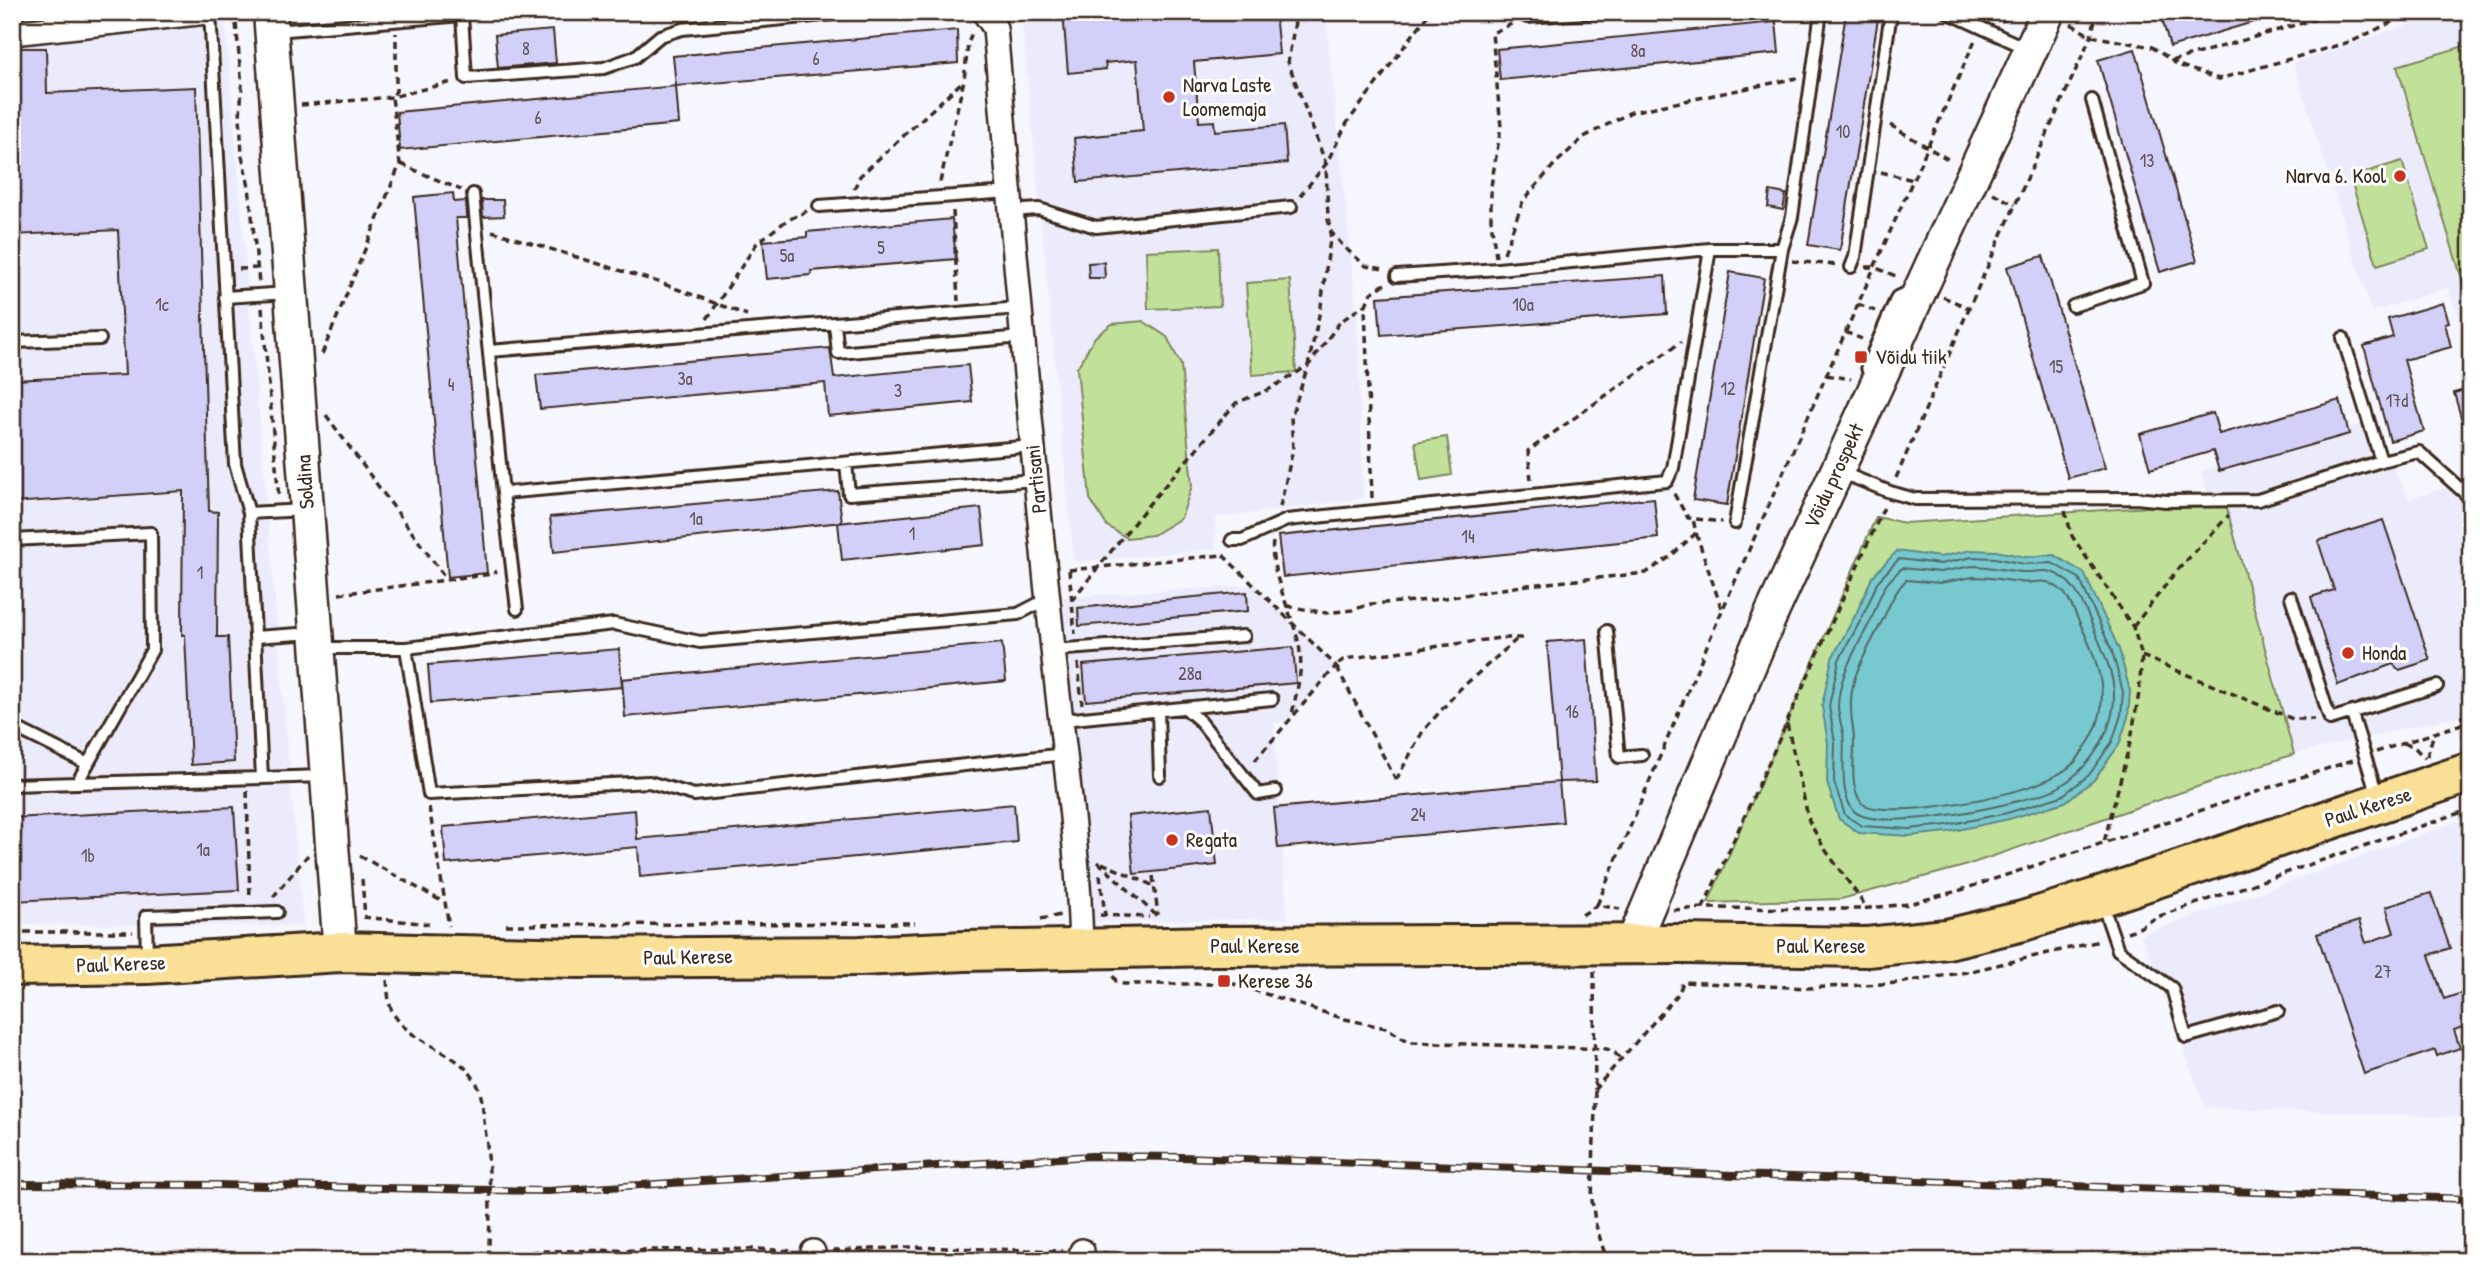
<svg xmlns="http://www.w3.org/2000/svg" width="2483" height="1273" viewBox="0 0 2483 1273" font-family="'Patrick Hand',sans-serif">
<rect width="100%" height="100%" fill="#f6f6fe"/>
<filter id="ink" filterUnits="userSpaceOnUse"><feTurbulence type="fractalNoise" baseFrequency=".0143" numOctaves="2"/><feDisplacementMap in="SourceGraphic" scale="14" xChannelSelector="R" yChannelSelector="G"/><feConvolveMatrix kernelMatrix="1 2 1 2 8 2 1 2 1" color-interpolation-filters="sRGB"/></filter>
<g filter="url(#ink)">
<path fill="#ebebfc" d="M1021 12H1325L1357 315 1363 498 1215 518 1216 549 1074 562Z
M2448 12H2471V332L2467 331 2459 317 2448 288 2372 312 2293 63Z
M225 21 303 926 12 924V42Z
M2369 422 2409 499 2471 480V713L2294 754 2201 471Z
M1255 585 1336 666 1287 721 1274 723 1287 918 1078 922 1049 598Z
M2468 818 2471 827V1118L2205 1107 2141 935Z"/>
<path fill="#c1e19a" stroke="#7e865c" stroke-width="2" d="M2471 44V309L2397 66Z
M2402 161 2429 249 2377 265 2350 177Z
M1218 248 1220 306 1148 309 1146 251Z
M1290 280 1296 372 1252 375 1246 283Z
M1143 321 1167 337 1181 365 1192 486 1181 518 1153 535 1127 538 1107 526 1090 499 1077 368 1095 337 1112 324Z
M1447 437 1452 475 1421 480 1415 442Z
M2225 502 2294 754 1961 867 1841 899 1708 903 1876 517 1905 523Z"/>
<path fill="#77c8cf" stroke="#5f8988" stroke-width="2" d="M1971 550 1996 551 2025 557 2054 555 2084 573 2119 649 2130 691 2128 717 2119 745 2094 780 2065 802 2009 819 1948 832 1909 836 1859 833 1839 819 1827 783 1828 743 1822 706 1832 658 1857 612 1872 577 1897 551 1940 557Z"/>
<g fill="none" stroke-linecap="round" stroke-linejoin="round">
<path stroke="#536965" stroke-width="2" d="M1972 557 1995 558 2024 564 2052 563 2079 578 2112 651 2123 692 2121 715 2112 742 2089 775 2062 796 2007 813 1947 825 1909 829 1862 826 1845 815 1834 782 1835 743 1829 706 1839 660 1863 616 1878 581 1899 559 1940 564Z
M1972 566C1990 566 2007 571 2024 572 2033 573 2043 569 2051 572 2076 579 2084 607 2094 629 2102 649 2114 673 2114 695 2114 732 2090 768 2059 787 2031 803 1875 836 1853 810 1838 791 1846 755 1843 732 1841 724 1838 714 1838 706 1839 675 1856 649 1870 622 1875 611 1878 599 1884 588 1888 581 1896 574 1902 568L1940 572Z
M1973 577C1989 577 2004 580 2020 582 2029 584 2038 580 2047 582 2051 583 2057 587 2061 590 2069 595 2074 612 2079 621 2099 664 2115 704 2086 746 2082 751 2079 758 2074 763 2043 792 1965 803 1923 808 1911 809 1868 812 1861 802 1847 782 1857 752 1853 729 1845 682 1860 665 1880 625 1889 608 1893 593 1906 580L1940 583Z"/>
</g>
<path fill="#d2d0f9" stroke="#3b2a1e" stroke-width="2" d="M1063 12H1102V20L1154 15V12H1275L1279 54 1194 62 1199 122 1214 121 1215 131 1284 125 1287 163 1078 182 1074 138 1143 131 1137 60 1105 63 1106 69 1068 73Z
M2160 12H2272L2273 16 2170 47Z
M1846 14 1878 19 1840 250 1808 245Z
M1776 22 1779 53 1500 80 1497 49Z
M553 30 556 63 498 68 495 35Z
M957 30 958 63 676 86 673 56Z
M12 48H46L47 93 196 87 209 511 218 512 217 637H228L234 762 191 765 185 635H182L183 491 12 503V380L125 375 118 230 12 235Z
M2135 49 2197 261 2160 272 2098 60Z
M676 86 679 124 400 150 397 112Z
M1770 191 1786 194 1783 210 1768 207Z
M453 193 454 202 466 201 467 218H456L487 573 448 577 414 197Z
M482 200H503L504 216 483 217Z
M952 219 956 259 811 271V275L767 279 763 241 807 237V232Z
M2043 256 2105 468 2068 478 2007 267Z
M1104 262 1105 278H1089L1088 263Z
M1730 272 1764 278 1727 505 1693 500Z
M1665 276 1667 314 1381 335 1378 297Z
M2443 303 2449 322 2445 323 2451 347 2404 360 2424 431 2390 441 2364 346 2393 337 2388 319Z
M830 348 834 378 968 365 972 402 828 416 825 383 540 409 536 375Z
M2471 388V437L2467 438 2454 393Z
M2340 400 2349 434 2219 471 2213 451 2150 469 2140 434 2213 413 2219 434Z
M838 491 842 522 554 552 550 517Z
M1654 498 1658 538 1283 577 1278 536Z
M981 508 985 545 842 560 838 523Z
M2383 520 2430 660 2399 670 2393 664 2338 685 2311 597 2334 590 2318 541Z
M1247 592 1248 611 1079 626 1078 608Z
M1586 639 1596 781 1559 782 1547 642Z
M1002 643 1006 681 625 717 622 679Z
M1293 647 1296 683 1086 701 1083 665Z
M619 649 622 687 431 703 428 665Z
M1559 782 1563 822 1278 848 1274 808Z
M1014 804 1017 842 640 877 638 847 446 864 443 827 635 810 637 839Z
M234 807 239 890 12 901V818Z
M1211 807 1217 865 1134 874 1128 816Z
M2431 893 2450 948 2429 955 2444 999 2471 990V1024L2454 1030 2460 1048 2437 1056 2435 1050 2364 1074 2317 934 2359 921 2366 943 2394 933 2386 907Z"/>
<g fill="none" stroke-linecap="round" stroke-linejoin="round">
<defs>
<path id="lane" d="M210 12 235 464 249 513 262 778 323 776
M1526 12 1527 17 1600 12
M1947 12 2028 49
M462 15 466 78 604 68 635 57 660 36 682 29 854 12
M276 31 462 15V12
M473 194 503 493 517 609
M819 206 1009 192
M1011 211 1039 209 1096 227 1291 207
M1851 267 1855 257 1891 12
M1397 276 1498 269 1710 249H1782
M225 297 288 293
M2073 306 2143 283 2092 100
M835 325 838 353 1022 337
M2343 338 2381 461
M12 342 100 339
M489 351 1019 308
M1870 381 1867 366 1897 297 1912 291
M846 463 849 494 1036 480
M1840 472 1890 492 1915 499 2136 498 2166 501 2258 500 2381 461 2419 452 2467 495 2471 494
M503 493 1033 446
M249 513 304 510
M1735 523 1782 249 1792 217 1821 12
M12 540 151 533 152 650 77 783 262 778
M1232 540H1242L1287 520 1667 481 1673 468 1710 249
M2291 597 2330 719 2437 686
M1607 631 1619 757 1642 755
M255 637 313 633
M322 648H406L614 624 700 642 1018 614 1049 598
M406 648 429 794 649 782 694 795 1065 754
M1053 650 1244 636
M1185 708 1200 721 1258 794 1276 791
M1158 711 1160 776
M2352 714 2378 798
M1063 720 1272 699
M12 726 88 764
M12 785 77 783
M2102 903 2118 950 2172 988 2186 1037 2278 1011
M147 958 146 916 277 912
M2469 971 2471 970"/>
<path id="street" d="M984 12 995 28C1013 235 1031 442 1053 649 1063 748 1079 848 1081 948
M12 33 207 12
M811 1261 813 1252
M1080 1261 1082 1251"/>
<path id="secondary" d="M270 12 340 952
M1632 945 1769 619 2048 12"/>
<path id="highway" d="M12 966 147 964 340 952 577 958 860 956 965 951 1216 946 1684 944 1867 947 1947 939 2023 921 2100 897 2471 772"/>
</defs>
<use href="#lane" stroke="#3b2a1e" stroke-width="16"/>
<use href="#street" stroke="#3b2a1e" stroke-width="28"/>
<use href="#secondary" stroke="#3b2a1e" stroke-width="37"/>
<use href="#highway" stroke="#3b2a1e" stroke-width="44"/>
<path stroke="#3b2a1e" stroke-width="3.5" stroke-dasharray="7 5" stroke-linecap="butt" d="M235 12 242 87 240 116 242 156 249 187 259 283
M2001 21 2013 17 2017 12
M1295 22 1288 62 1326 164 1328 219 1331 232 1344 247 1366 266 1384 269
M2071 24 2091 36 2152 47 2178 65 2219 79 2353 41 2412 12
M2172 61 2340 12
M301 105 392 97 452 82
M1890 125 1951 161
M401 164 461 190
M1881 172 1913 180
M940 182 964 80 968 44 972 32
M854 189 860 176 962 82
M1993 193 2015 205
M1300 196 1326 164 1347 123 1430 12
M953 211 958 301
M492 231 661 283 747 315
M1504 253 1523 201 1554 165 1584 137 1631 112 1797 78
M1496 257 1491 221V186L1501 127 1492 33 1516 22
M1792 261 1837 265
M1866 267H1874L1898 277
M239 269 258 268
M1943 297 1969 308
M1858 304 1875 311
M262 308 279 499
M707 319 757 243 786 221 807 211
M1845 332 1862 339
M322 354 400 164 392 97 396 91V33
M1826 375 1851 379
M326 415 447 580
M1896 478 1969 308 2091 36 2097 12
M1531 480 1528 451 1681 342
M1674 494 1688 518 1722 522
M1372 498 1365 307 1371 293 1385 284
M1280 507 1293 449 1291 417 1308 366 1321 306 1331 232
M2065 511 2072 536 2133 627 2142 656 2139 693 2131 739 2104 842
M1696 533 1722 610
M1273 542C1268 572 1297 621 1300 652 1303 673 1295 695 1292 716
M1223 555 1336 666 1252 764
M1069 570 1075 634
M1069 570 1222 555
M339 594 492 574 497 571
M1072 600 1149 504 1236 403 1268 390 1308 366 1340 322 1364 305
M1287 606 1326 613 1352 610 1371 604 1432 600 1528 585 1646 573 1670 557 1696 533 1693 519
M2133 627 2175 573 2229 515
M2142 656 2293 719H2314
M1078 663 1082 704
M1787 724 1809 821 1824 848 1867 908
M2404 743 2415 748 2425 758
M2376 752 2471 721
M2427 756 2434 733
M1396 780 1336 666 1344 659 1500 638H1523
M1396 780 1423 731 1459 690 1516 640
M247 791 250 899
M429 807 449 926
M360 856 445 903
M1098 862 1158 917
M1102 863 1154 886
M1100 875 1105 915
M1153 876 1158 915
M362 879 365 917
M273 897 308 855
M1597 905 1717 622 1975 40
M1703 908 1885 505
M1673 910 1703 908 1860 909 1909 904 1961 890 2353 760
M1100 915 1149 917
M1582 915 1597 905 1620 909
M363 917 429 924
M1041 919 1061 915
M506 925 915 923
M12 932H133
M2127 932 2139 928 2157 917 2471 809
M1594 971 1595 1109 1592 1200 1595 1222 1607 1261
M1113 976 1116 981 1123 984H1234L1345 1019 1386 1028 1410 1042 1607 1049 1615 1053 1620 1059
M387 980C388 990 388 1002 392 1011 410 1046 460 1049 477 1084 482 1094 483 1109 484 1121 491 1168 491 1214 488 1261
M1594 1090 1679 993 1683 982 1808 988 1899 983 1967 972 2100 941
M833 1251 911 1247 1063 1251
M1102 1253 1229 1261
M497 1261 503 1256 539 1251 758 1249 794 1251
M1379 1261 1398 1258 1584 1261"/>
<use href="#lane" stroke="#fff" stroke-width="10"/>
<use href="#street" stroke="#fff" stroke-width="23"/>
<use href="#secondary" stroke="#fff" stroke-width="32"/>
<use href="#highway" stroke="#fadf96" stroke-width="38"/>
<defs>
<path id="rail" d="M12 1184 215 1185 548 1191 1091 1156 1181 1157 2471 1199"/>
</defs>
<use href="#rail" stroke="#3b2a1e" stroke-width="8"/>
<use href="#rail" stroke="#fff" stroke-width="5" stroke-dasharray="16" stroke-linecap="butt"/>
</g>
</g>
<g fill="#c8321e" stroke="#fff" stroke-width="2.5">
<circle cx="1169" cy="97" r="7"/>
<circle cx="2400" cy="176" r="7"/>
<rect x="1854" y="350" width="14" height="14" rx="3.5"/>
<circle cx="2348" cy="653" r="7"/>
<circle cx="1172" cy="840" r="7"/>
<rect x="1217" y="974" width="14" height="14" rx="3.5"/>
</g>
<g text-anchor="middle" stroke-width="6" stroke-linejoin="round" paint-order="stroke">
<g font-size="18" fill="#615455">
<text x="526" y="55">8</text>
<text x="1638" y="57">8a</text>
<text x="816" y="65">6</text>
<text x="538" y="124">6</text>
<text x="1843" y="138">10</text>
<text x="2147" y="167">13</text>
<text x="881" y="254">5</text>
<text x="787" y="262">5a</text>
<text x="162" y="311">1c</text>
<text x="1523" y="311">10a</text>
<text x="2056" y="373">15</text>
<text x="685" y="385">3a</text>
<text x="451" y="391">4</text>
<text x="1728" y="395">12</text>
<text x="898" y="397">3</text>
<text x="2397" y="407">17d</text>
<text x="696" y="525">1a</text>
<text x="912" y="540">1</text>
<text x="1468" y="543">14</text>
<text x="200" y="579">1</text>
<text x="1190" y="680">28a</text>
<text x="1572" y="718">16</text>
<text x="1418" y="821">24</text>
<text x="203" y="856">1a</text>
<text x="88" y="862">1b</text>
<text x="2383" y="978">27</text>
</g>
<g font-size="21" fill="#3b2a1e" stroke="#fff" text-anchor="start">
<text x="1183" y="92">Narva Laste<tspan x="1183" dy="24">Loomemaja</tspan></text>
<text x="2386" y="183" text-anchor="end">Narva 6. Kool</text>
<text x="1875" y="364">Võidu tiik</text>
<text x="2362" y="660">Honda</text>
<text x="1186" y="847">Regata</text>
<text x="1238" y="988">Kerese 36</text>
</g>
<g font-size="21" fill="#3b2a1e" stroke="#fff">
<text transform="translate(1834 476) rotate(-65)" y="7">Võidu prospekt</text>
<text transform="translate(1036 479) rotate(-96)" y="7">Partisani</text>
<text transform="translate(305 482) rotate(-94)" y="7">Soldina</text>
<text transform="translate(2368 807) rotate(-18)" y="7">Paul Kerese</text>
<text x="1255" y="953">Paul Kerese</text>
<text x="1821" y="953">Paul Kerese</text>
<text transform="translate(688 957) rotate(-1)" y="7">Paul Kerese</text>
<text transform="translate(121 964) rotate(-2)" y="7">Paul Kerese</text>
</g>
</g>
<rect width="2483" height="1273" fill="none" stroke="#fff" stroke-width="42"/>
<rect x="21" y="21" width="2441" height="1231" fill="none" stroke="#3b2a1e" stroke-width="2.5" filter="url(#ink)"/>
</svg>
